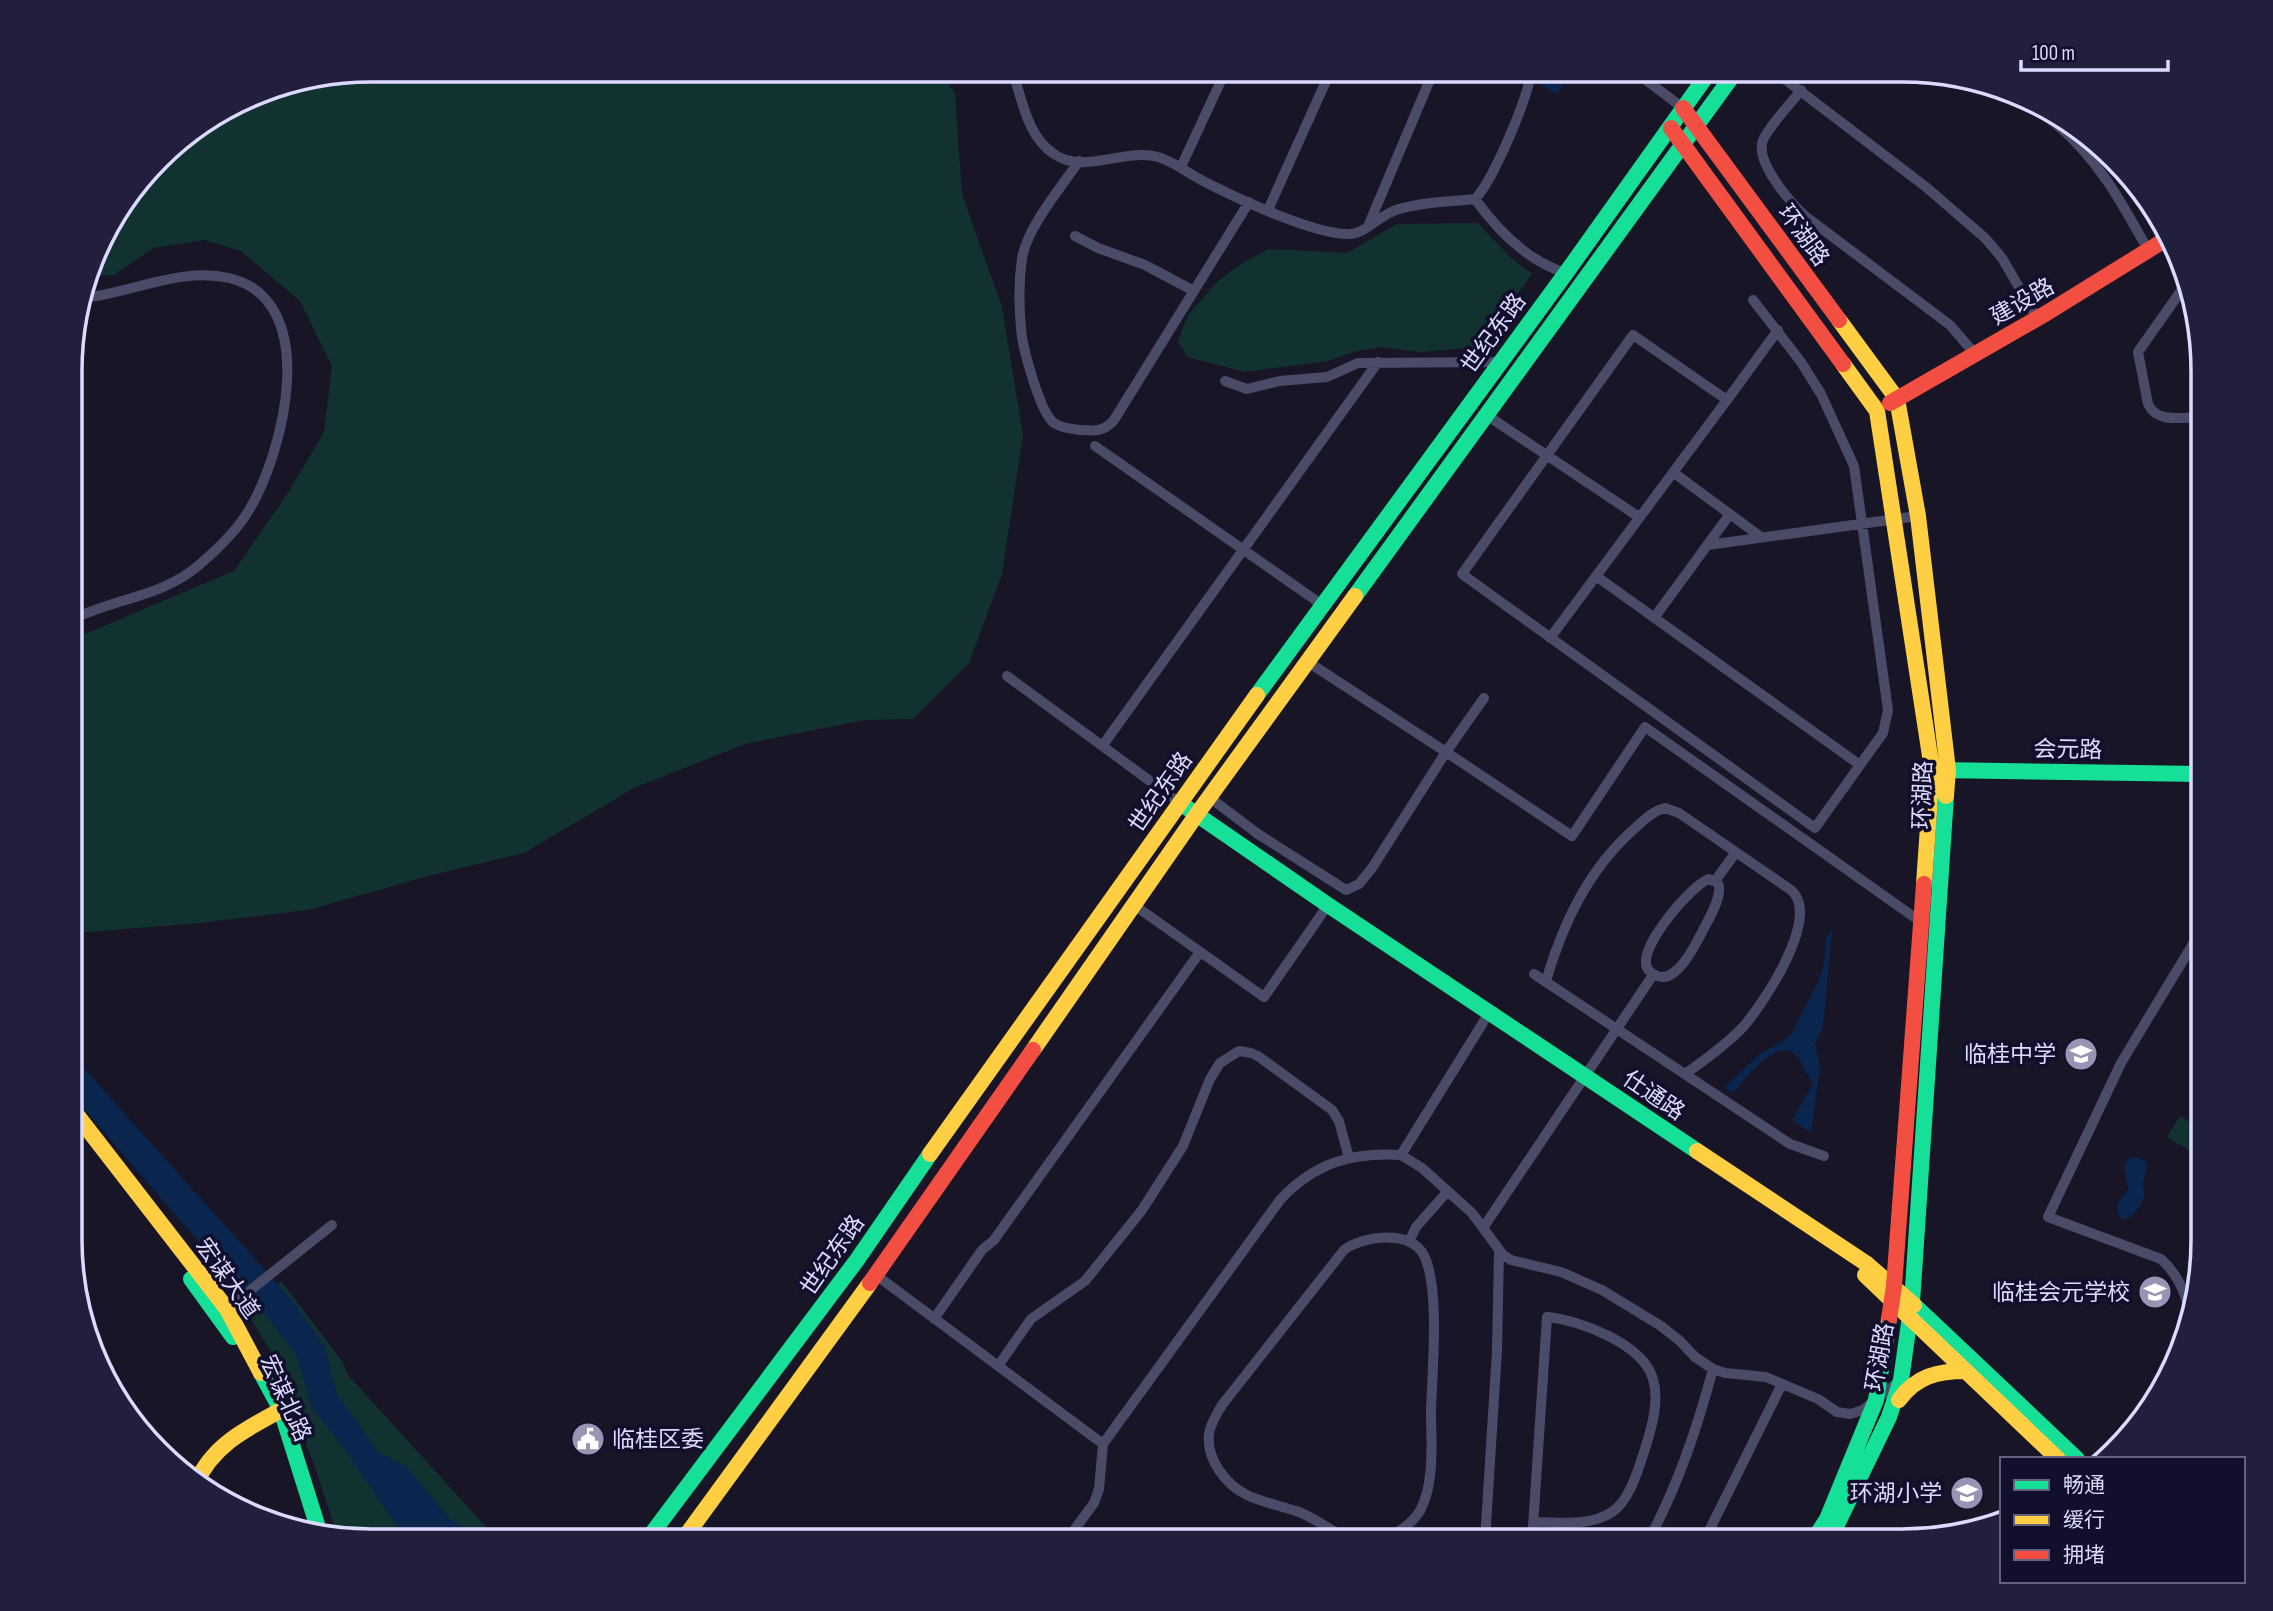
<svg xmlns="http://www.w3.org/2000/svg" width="2273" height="1611" viewBox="0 0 2273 1611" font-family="'Sofia Sans Condensed','Noto Sans SC',sans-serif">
<rect width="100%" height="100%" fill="#171526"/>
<path fill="#123231" d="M372 70H940L955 94 962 194 1002 307 1023 435 1002 574 969 663 913 719 864 720 745 744 634 788 524 853 428 876 308 910 199 923 88 932 73 931V639L234 571 288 493 324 432 332 366 300 301 241 251 205 240 153 248 114 275H90L101 238 172 145 257 93Z
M1478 223 1509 256 1532 274 1479 347 1421 352 1381 347 1353 352 1328 361 1245 372 1187 357 1178 341 1188 315 1218 281 1244 262 1269 249 1347 253 1397 224Z
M2180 1116 2202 1129V1158L2167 1137Z
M281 1281 342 1361 348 1375 498 1540H352L338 1537 315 1467 270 1350 246 1311Z"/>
<path fill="#0a254e" d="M1540 70H1576L1556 94 1540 84Z
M1832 928 1823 1028 1815 1043 1820 1067 1811 1133 1792 1120 1813 1084C1811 1079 1807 1076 1805 1070 1787 1023 1751 1073 1733 1093L1725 1087 1760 1054 1783 1041 1791 1034 1819 980 1824 964 1826 938Z
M73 1056 292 1300 325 1348 337 1394 378 1452 407 1467 449 1518 483 1540H457L435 1535 433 1540H403L400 1530 343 1447 312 1408 296 1354 231 1271 198 1241 73 1096Z
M2135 1157 2146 1161C2148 1169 2144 1175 2143 1184 2143 1188 2145 1192 2144 1195 2143 1206 2132 1218 2122 1220 2111 1207 2120 1200 2128 1190L2124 1166 2129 1158Z"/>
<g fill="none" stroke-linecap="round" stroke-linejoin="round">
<path stroke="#4a4b67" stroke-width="10" d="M1012 70C1022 98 1027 137 1054 154 1084 175 1124 148 1158 157 1175 162 1189 174 1205 182 1236 198 1315 235 1349 234 1365 234 1380 215 1396 210 1420 202 1449 202 1475 199 1493 181 1528 98 1531 72
M1634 71 1683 108
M1774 71 1926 187 1985 238 2002 258 2037 318
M2004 89C2021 100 2039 110 2055 123 2097 157 2122 203 2148 250
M1801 90C1789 106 1773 121 1764 138 1752 159 1790 202 1805 216L1950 325 1975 354
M1079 161C1060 189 1028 226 1022 258 1019 279 1019 307 1021 328 1022 346 1040 413 1054 423 1061 428 1072 429 1080 430 1094 431 1104 432 1114 420L1249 202
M1181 167 1226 70
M1475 199C1498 231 1527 261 1566 273
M1268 210 1331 70
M1369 224 1434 70
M1075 236 1098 248 1145 265 1194 291
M2183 288 2138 352 2148 404C2157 424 2184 417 2202 417
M1753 300 1801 362 1821 394 1854 466 1888 710 1883 733 1815 828 1462 574 1633 335 1727 400 1778 330
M1225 381 1247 389 1280 381 1327 377 1358 363 1500 362
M1485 414 1639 517
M1095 446 1321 604
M1674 473 1761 537
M1708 545 1918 516
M1596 576 1860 765
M1654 618 1730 514
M73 619C113 599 164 596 199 565 218 549 236 532 249 510 283 454 323 300 229 278 179 267 132 293 83 298
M1550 638 1727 400
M1308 662 1446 752 1484 698
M1007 676 1180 803
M1103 745 1378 362
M1209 797 1258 834 1346 890 1359 884 1372 868 1446 752 1572 836 1645 727 1921 922
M1709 879 1718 883C1723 895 1710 917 1704 928 1697 942 1676 987 1655 975 1650 973 1646 968 1646 963 1644 942 1690 886 1709 879Z
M1715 881 1736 852
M1134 905 1264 997 1328 905
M1534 974 1790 1144 1824 1156
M1546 981C1563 923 1588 870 1634 829 1643 821 1652 811 1665 808L1679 813 1791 890C1822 916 1764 1003 1743 1027 1726 1045 1705 1060 1685 1074
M1401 1155 1422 1168 1472 1213 1503 1255 1511 1260 1561 1272 1602 1290 1661 1326 1680 1341 1695 1357 1713 1369 1725 1373 1766 1377 1818 1399 1837 1412 1850 1414 1863 1410 1901 1380
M1483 1228 1653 975
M1409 1242 1416 1227 1447 1192
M876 1275 1103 1444
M227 1309 332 1225
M2191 1315C2185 1293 2178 1274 2161 1259L2048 1217 2121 1063 2202 929
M934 1319 982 1250 994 1240 1200 952
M998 1366 1031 1319 1085 1281 1142 1210 1183 1146 1210 1079 1220 1063 1239 1051 1251 1053 1258 1056 1332 1110 1339 1121 1349 1158
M2106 1451 2158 1391
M1066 1541 1094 1503 1099 1489 1103 1444 1280 1200C1314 1163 1352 1152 1401 1155L1489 1013
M1358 1541C1335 1536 1320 1520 1299 1512 1282 1506 1264 1503 1247 1495 1226 1485 1206 1459 1209 1434 1210 1424 1217 1414 1222 1405L1344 1250C1363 1236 1406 1230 1422 1252 1441 1281 1432 1374 1431 1411 1431 1432 1433 1454 1430 1475 1429 1486 1425 1501 1420 1511 1409 1528 1390 1538 1371 1541
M1485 1541 1497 1351 1499 1251
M1532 1541 1547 1317C1580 1320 1643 1344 1653 1379 1660 1403 1651 1429 1644 1452 1638 1471 1629 1501 1612 1512 1589 1527 1559 1522 1534 1522
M1648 1541C1678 1486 1697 1429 1713 1369
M1704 1541 1782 1384"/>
<path stroke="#16e098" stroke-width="16" d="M1355 596 1736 71
M1257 695 1566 273 1710 71
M1938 770 2202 774
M1180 803 1328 905 1697 1151
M191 1279 233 1337
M1914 1305 2077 1459
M261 1373 281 1410 320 1534
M647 1540 857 1260 930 1154
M1813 1541 1827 1519 1876 1400 1889 1319
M1829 1541 1889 1417 1901 1380 1912 1302 1946 796"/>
<path stroke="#ffcf43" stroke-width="16" d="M1839 320 1897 399 1918 516 1948 770 1946 796
M1843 364 1877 411 1932 769 1924 884
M1033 1050 1197 814 1355 596
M73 1110 227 1309 261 1373
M1697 1151 1867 1264 1914 1305
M930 1154 1257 695
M1865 1275 2058 1459
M1899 1400C1916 1376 1938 1371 1966 1371
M196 1483C213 1445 246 1429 281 1410
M682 1541 870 1283"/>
<path stroke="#f24e42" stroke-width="16" d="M1683 108 1839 320
M1671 128 1843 364
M1890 403 2045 314 2168 238
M870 1283 1033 1050
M1889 1319 1894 1286 1924 884"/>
</g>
<defs>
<symbol id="school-disc" viewBox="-11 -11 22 22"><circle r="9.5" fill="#9795b3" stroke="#120f2c"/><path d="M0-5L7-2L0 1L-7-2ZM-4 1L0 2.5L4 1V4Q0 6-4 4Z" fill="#fff"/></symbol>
<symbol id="civic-disc" viewBox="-11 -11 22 22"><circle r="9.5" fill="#9795b3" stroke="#120f2c"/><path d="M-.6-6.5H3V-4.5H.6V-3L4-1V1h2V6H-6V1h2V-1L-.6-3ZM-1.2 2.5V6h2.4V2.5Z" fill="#fff"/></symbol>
</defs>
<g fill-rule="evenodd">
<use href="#school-disc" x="2062" y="1035" width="38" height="38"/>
<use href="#school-disc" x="2136" y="1273" width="38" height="38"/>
<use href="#civic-disc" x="569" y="1420" width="38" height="38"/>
<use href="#school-disc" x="1948" y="1474" width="38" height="38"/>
</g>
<g text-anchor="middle" stroke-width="7" stroke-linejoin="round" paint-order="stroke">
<g font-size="23" fill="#dcdaff" stroke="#120f2c">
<text transform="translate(1804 235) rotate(54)" y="8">环湖路</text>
<text transform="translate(2022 301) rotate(-30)" y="8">建设路</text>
<text transform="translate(1493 333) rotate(-54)" y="8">世纪东路</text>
<text transform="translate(2068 749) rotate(1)" y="8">会元路</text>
<text transform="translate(1160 792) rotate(-55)" y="8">世纪东路</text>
<text transform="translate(1922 795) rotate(-88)" y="8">环湖路</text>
<text transform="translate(1654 1095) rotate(34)" y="8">仕通路</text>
<text transform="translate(832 1255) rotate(-55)" y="8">世纪东路</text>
<text transform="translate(228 1278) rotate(55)" y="8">宏谋大道</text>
<text transform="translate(1879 1357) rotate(-80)" y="8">环湖路</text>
<text transform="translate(286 1398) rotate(66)" y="8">宏谋北路</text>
</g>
<g font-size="23" fill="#dcdaff" stroke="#120f2c" text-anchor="end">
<text x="2056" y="1062">临桂中学</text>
<text x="2130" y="1300">临桂会元学校</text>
<text x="612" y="1447" text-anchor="start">临桂区委</text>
<text x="1942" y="1501">环湖小学</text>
</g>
</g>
<path d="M0 0H2273V1611H0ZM371 82H1902A289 289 0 0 1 2191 371V1240A289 289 0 0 1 1902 1529H371A289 289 0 0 1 82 1240V371A289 289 0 0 1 371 82Z" fill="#221f3d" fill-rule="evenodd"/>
<path fill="none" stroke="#dcdaff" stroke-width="3.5" d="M371 82H1902A289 289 0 0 1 2191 371V1240A289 289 0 0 1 1902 1529H371A289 289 0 0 1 82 1240V371A289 289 0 0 1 371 82Z"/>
<rect x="2000" y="1457" width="245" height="126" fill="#120f2c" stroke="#636080" stroke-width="2"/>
<rect x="2014" y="1480" width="35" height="10" fill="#16e098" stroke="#636080" stroke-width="2"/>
<text x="2063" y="1492" font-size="21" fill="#dcdaff">畅通</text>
<rect x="2014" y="1515" width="35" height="10" fill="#ffcf43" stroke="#636080" stroke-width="2"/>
<text x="2063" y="1527" font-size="21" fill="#dcdaff">缓行</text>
<rect x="2014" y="1550" width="35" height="10" fill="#f24e42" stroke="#636080" stroke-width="2"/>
<text x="2063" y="1562" font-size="21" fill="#dcdaff">拥堵</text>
<path d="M2021 60v10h147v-10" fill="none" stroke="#dcdaff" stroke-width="3.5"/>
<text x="2032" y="60" font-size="21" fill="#dcdaff" stroke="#120f2c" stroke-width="5" paint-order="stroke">100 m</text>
</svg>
